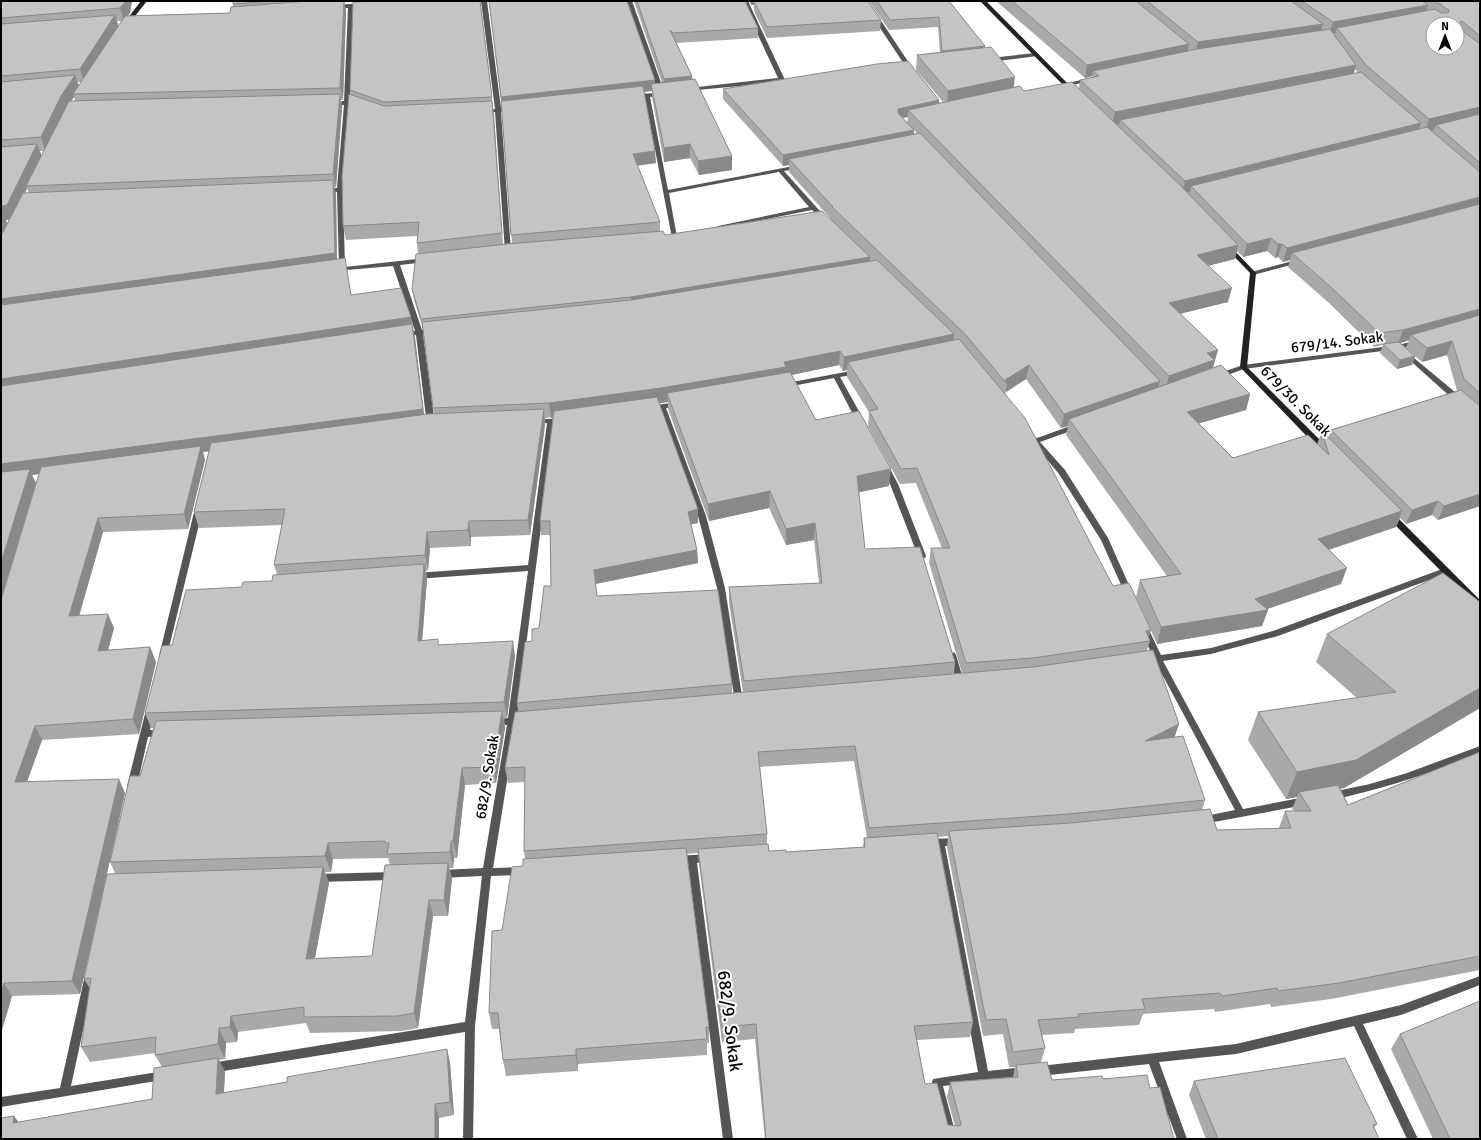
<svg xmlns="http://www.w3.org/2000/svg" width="1481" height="1140" viewBox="0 0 1481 1140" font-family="Signika,sans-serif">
<rect width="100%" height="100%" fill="#fff"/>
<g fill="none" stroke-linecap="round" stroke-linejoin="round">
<path fill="#555" fill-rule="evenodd" d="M481 1H487L501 108 513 107 516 109 513 111 501 112 511 251 508 253 505 251 495 112 482 114 479 112 482 110 495 109Z
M626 1H632L665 94 662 96 650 97 668 190 799 165 802 167 801 168 784 171 827 219V221H823L812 210 716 229 715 228 718 226 809 207 779 172 669 193 677 237 676 238H672L645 97 635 98 632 96 635 94 658 93Z
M742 1H748L785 80 782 82 687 91V89L689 88 778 78Z
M862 1H868L913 69 912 70H908Z
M363 3 366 5 365 6 354 7 350 102 361 107 358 109 350 106 343 190 345 267 426 258 429 260 426 262 400 265 422 330 433 329 436 331 433 333 423 334 435 425 431 427 427 425 416 335 403 337 400 335 403 333 415 331 393 266 335 271V269L339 268 337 192 324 193 321 191 324 189 337 188 344 105 332 106 329 104 332 102 344 101 348 8 336 9 333 7 336 5Z
M1035 53 1037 54V56L990 62 987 60 990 58Z
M1089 78 1091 79V81L1063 87 1060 85Z
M1300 259 1303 261 1302 262 1253 275 1250 273 1251 272Z
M1418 340 1420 341 1421 342 1420 343 1398 349 1244 369 1219 378 1215 376 1217 374 1243 365 1398 345Z
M1406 352 1408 353 1461 397 1462 399 1461 401H1455L1404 355 1403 354Z
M856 370 860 372 858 374 840 377 865 422 861 424 857 422 834 378 787 387 783 385 787 383Z
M677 402H680L681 404 680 406 666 408 706 516 725 588 743 702 742 704H736L735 702 717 588 698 516 659 409 651 410 647 408 651 406Z
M562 418H565L566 420 565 422 554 423 517 718 526 719 527 721 526 723 516 725 493 868 521 867 524 868 526 871 524 874 521 875 491 876 475 1026 473 1139H463L465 1032 211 1073 207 1071 206 1068 207 1065 211 1063 465 1022 482 876 441 878 438 877 436 874 438 871 441 870 483 868 507 725 491 724 490 722 491 720 508 718 528 571 416 579 412 576 416 573 528 565 547 423 534 424 530 422 534 420Z
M1076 424 1080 426 1079 428 1040 442 1065 470 1108 538 1133 594 1132 596H1126L1101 540 1059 474 1030 439 1031 437 1037 438Z
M882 465H888L898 484 926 556 925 558H919L918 556 890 484 881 467Z
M199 505 203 508 167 656 166 658H160L159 656 195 508Z
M1445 568 1449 571 1448 573 1278 636 1211 654 1163 661 1243 809 1305 797 1308 798 1310 801 1308 804 1305 805 1203 824 1200 823 1198 820 1200 817 1235 810 1156 663 1145 664 1142 663 1141 661 1142 659 1153 657 1140 628 1141 626H1147L1161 655 1211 648 1273 631Z
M952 652 955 653 956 655 964 682 963 684H957L956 682 948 655 949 653Z
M150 707 153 708 154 710 150 730 166 731 167 733 166 735 148 737 137 786 135 789 132 790 129 789 127 786 146 710 147 708Z
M1480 746V753C1432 773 1383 789 1332 800L1329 799 1327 796 1329 793 1332 792 1370 784 1407 773Z
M958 838 961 839 963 842 961 845 945 846 988 1071 1024 1067 1028 1069 1029 1072 1028 1075 1024 1077 943 1086 957 1139H947L932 1082 933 1079 978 1072 936 847 927 846 925 843 927 840 930 839Z
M709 854 712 855 714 858 712 861 697 863 733 1139H723L688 863 676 864 673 863 671 860 673 857 676 856Z
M393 872 396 873 398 876 396 879 393 880 317 882 314 881 312 878 314 875 317 874Z
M90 971 94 972 95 975 71 1086 164 1071 168 1073 169 1076 168 1079 1 1107V1097L60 1088 85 975 86 972Z
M1480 976V985L1401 1015 1363 1024 1418 1139H1407L1354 1026 1236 1054 1159 1062 1187 1139H1177L1149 1064 1040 1076 1036 1074 1035 1071 1036 1068 1040 1066 1236 1044 1401 1005Z"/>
<path fill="#222" fill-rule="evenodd" d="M141 1H147L128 25H124V23Z
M980 1H986L1073 89V91H1069Z
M1229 246 1231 247 1256 273 1247 367 1327 447 1328 449 1327 451H1321L1240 367 1250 273 1227 249V247Z
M1390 512 1393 513 1480 600V608L1477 607 1387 517 1386 515Z"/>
</g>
<path fill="#a9a9a9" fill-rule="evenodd" d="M1 1H132L130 13 128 16 230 13 233 7V1H344L346 11 343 100H341L342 107 336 187H334L336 194 337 259 347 272 351 295 412 324 415 338 424 415 434 414 423 329 414 300 412 289 418 253 417 243V236L346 240 343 226 350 95V90L480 1 493 108 503 244 512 243 501 101 489 1 655 80V83H662L634 1H745L758 28V38L676 43 692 76V80L732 170 699 175 690 158 664 162 652 97V91L644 92 656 163 637 166 660 222V231L665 235 831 220V219L789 172V165L783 166 723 99V89L939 100V103L943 102 916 70 917 55 940 52 938 27 889 30 869 1H949L985 48 1014 87 1024 91 1079 88 1080 80 1092 77V76L1085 78 996 1H1480V506L1438 520 1432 515 1406 524 1400 518 1396 527 1329 550 1341 584 1267 609 1268 610 1262 626 1157 644 1136 597 1140 580 1167 576 1066 435 1068 426 1061 428 1026 379 1006 392 1005 394 1113 586 1148 638 1150 641 1147 650 1175 737 1205 800 1202 810 1217 830 1279 828 1285 811H1294L1292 809 1297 797 1286 799 1248 740 1258 712 1357 698 1316 662 1327 634 1480 602V708L1344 788 1340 789 1348 805 1480 752V970L1331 999 1271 1007 1270 1004 1215 1012 1214 1009 1143 1014 1139 1025 1075 1029 1074 1033 1042 1035 1045 1048 1041 1062 1052 1080 1103 1079 1150 1088 1174 1139H765L755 1039 722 1042 699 864 698 853 687 854 709 1027V1043H707V1055L578 1064V1071L506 1076 503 1060 499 1029H492L489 1013 502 930 525 859 524 851 525 782 508 783 505 768 518 711 517 703 532 641 539 628 551 586 550 535H541L540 521 553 417 545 418V425L530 535 471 537V546L430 548 428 570 426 571 427 579 422 640 439 645 515 656 507 718H504L505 728 496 783 465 785 457 858H454L453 868H449L452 879 448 916H433L418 1028 402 1031 310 1033 306 1023 238 1032 237 1042 226 1043 225 1059 219 1060 225 1072 224 1093 287 1082 447 1049 450 1063 454 1115 439 1118 1 1139 14 1116 18 1122 152 1099 162 1067 155 1055V1053L90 1062 81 1047 90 989 84 979 115 873 110 862 140 776 154 728H151L145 713 172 645 242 587 272 581 277 574 274 565 282 525 199 528 194 512 209 451 203 452 205 460 188 529 103 532 79 616 114 628 108 650 150 647 156 662 139 734 42 740 27 781 125 793 80 994 12 996 1 1033V600L39 474 32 475 36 483 1 599ZM117 21H122L118 26ZM1355 69 1358 73 1354 74ZM78 82H82L79 86ZM74 97 75 101H71ZM908 117 907 123 902 118ZM914 130 917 133 914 134ZM40 151H44L42 156ZM27 188 29 193H25ZM9 219 7 224 6 220ZM1237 251 1243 257 1267 251 1275 258 1278 257 1283 262 1290 260 1288 267 1329 303 1374 347 1383 345 1380 353 1397 369 1412 365 1415 356 1422 362 1447 355 1457 391 1331 430 1328 438 1322 431 1317 444 1233 458 1199 423 1246 410 1250 394 1213 367V365L1214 364 1180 314 1228 302 1208 266 1235 259ZM1409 340 1406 348 1400 343 1408 341ZM839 365 843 371 847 370V377L869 412 868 426 900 484 916 483 942 548H931L929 563 962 673 954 674 955 662 865 549 858 492 889 486 816 420 792 375ZM668 402V409L709 521 769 508 786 545 814 540 819 583 729 587V603L743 692 732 693V684L597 596 596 584 698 563 697 550 691 524 698 523V509L659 403ZM854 761 867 838H864L863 847 786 852 769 851 767 844V834L760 767ZM948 836 947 847 983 1036 1003 1034 1009 1067H1015L1013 1077 950 1082 947 1097 955 1126 948 1125 925 1084 917 1040 970 1037 973 1022 938 837ZM388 858 390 865 372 956 315 958 329 883 325 872H331L333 859Z
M749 1H868L881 20 880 31 767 38 754 11V5H751Z
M1400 1034 1480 1139H1433L1391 1049Z
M1194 1081 1377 1124 1374 1128 1379 1139H1206L1189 1095Z"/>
<path fill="#898989" d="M126 1H132L130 13 124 21 120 8Z
M344 1 346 11 343 100 340 88Z
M751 1H754V5H751Z
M1428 5 1424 17 1337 28 1336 33 1329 34 1333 22Z
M115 15 119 28 84 82 80 69Z
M1323 24 1319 36 1195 54 1198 42Z
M1189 44 1187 56 1093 71 1092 76 1085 78 1087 65Z
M985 46 984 57 941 61 942 51Z
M1356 65 1352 78 1120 120V124L1112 125 1115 112Z
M75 75 79 88 73 94 74 97 66 109 45 151 41 137 61 96Z
M692 76V86L664 89V79Z
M1015 77 1013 93 947 107 948 91Z
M655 80V91L651 84 652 91 502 107 501 97Z
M340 94 342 107 336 187 333 174Z
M939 100 938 110H908V117L897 119 898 109Z
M492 101 494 115 503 248 502 233Z
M1480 107V119L1436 125 1434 130 1425 132 1429 119Z
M1421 123 1417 134 1191 186 1190 192 1182 193 1185 181Z
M914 130 913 140 789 159V165L783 166V155Z
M37 144 42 157 26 186 27 188 12 219 6 220 8 226 1 241V206Z
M690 144V158L664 162V148Z
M655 151 656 163 633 166V154Z
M732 156V170L699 175 698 161Z
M333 180 336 194 337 267 1 313V299Z
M1480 197V209L1292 253 1290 260 1283 262 1287 248Z
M1271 238 1267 251 1243 257 1247 244Z
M1278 244H1282L1278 257 1275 258Z
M1238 245 1235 259 1194 269 1197 255Z
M870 257 869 268 632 308 631 297Z
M1232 288 1228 302 1166 317 1169 303Z
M1480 309V321L1411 335 1409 340 1398 344 1403 330Z
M411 317 413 331 1 394V379Z
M412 324 415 338 425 423 203 452 205 460 188 529 184 514 199 453 32 475 36 483 1 599V464Z
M954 334 952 348 848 362 847 370 843 371 844 357Z
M1452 341 1447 355 1422 362 1427 348Z
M1218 350 1211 375 1165 390 1169 376 1207 353Z
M840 351 839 365 786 376 667 393 668 402 551 418 549 403 784 362Z
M1415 356 1412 365 1397 369 1400 360Z
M1029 365 1026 379 1006 392 1007 384 1005 380Z
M1160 381 1156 394 1069 419 1068 426 1061 428 1064 414Z
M1250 394 1246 410 1183 428 1187 412Z
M544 409 545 425 530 535 528 520Z
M891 469 889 486 856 493 857 476Z
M770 491 769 508 709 521 708 504Z
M1480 494V506L1438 520 1444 506Z
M1438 501 1432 515 1406 524 1412 510Z
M698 509V523L688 525V512Z
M1402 511 1396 527 1312 555 1318 539Z
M98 518 103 532 75 630 69 616Z
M469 521 471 537V546L468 530Z
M815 523 814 540 786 545V529Z
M427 532 430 548 428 570 425 555Z
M697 550 698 563 595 584 594 570Z
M424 564 427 579 421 656 418 641Z
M1347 568 1341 584 1264 610H1268L1262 626 1157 644 1161 627 1255 599Z
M108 614 114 628 104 665 98 651Z
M1151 630 1148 641 1146 631Z
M513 641 515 656 507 718 504 702Z
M150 647 156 662 139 734 133 719Z
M1480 688V708L1344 788 1301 796 1299 792 1297 797 1286 799 1297 772Z
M502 711 505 728 496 783 493 767Z
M1179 724 1174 739 1145 741Z
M35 726 42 740 22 796 15 782Z
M462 768 465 785 457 858 453 841Z
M119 779 125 793 80 994 72 981Z
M451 841 454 858 453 868 450 852Z
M328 843 333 859 331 872 325 856Z
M448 863 452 879 448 916 444 900Z
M323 867 329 883 312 974 306 959Z
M429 900 433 916 418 1028 414 1013Z
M4 983 12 996 1 1033V993Z
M231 1016 238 1032 237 1042 230 1027Z
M219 1028 226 1043 225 1059 218 1044Z
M447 1049 450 1063 454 1115 450 1102Z
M576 1049 578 1064V1071L576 1055Z
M218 1058 225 1072 223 1108 216 1094Z
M435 1104 439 1118V1139H435Z
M14 1116 24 1130 13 1123Z"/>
<path fill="#c4c4c4" stroke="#898989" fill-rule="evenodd" d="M1 1H126L120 8 1 18Z
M233 1H271L233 4Z
M308 1H344L340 88 73 94 125 16 230 13 231 7Z
M379 1H480L492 97 384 102 350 90 353 2Z
M489 1H627L655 80 501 97Z
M637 1H745L758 28 673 33 670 30 692 76 664 79Z
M754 1H868L881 20 767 27Z
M877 1H949L985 46 942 51 939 17 890 20Z
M1012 1H1136L1189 44 1087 65Z
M1147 1H1291L1323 24 1198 42Z
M1302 1H1422L1428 5 1333 22Z
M1434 1H1480V36L1462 21 1460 22V29L1480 44V107L1429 119 1366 65 1337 28 1435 9 1441 13H1448L1449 10 1442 6 1441 4 1437 3ZM1433 24H1457V48H1433Z
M115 15 80 69 1 76V24Z
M1330 29 1356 65 1115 112 1080 80 1099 76 1093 71 1197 49Z
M991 47 1015 77 948 91 917 55Z
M908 61 939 100 898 109V113L914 130 783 155 723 89 877 64Z
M1361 72 1421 123 1185 181 1120 120Z
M75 75 61 96 41 137 1 140V82Z
M695 79 732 156 698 161 690 144 664 148 651 84Z
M1072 82 1181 186 1238 245 1197 255 1232 288 1169 303 1218 350 1207 353 1214 360 1169 376 908 110 1020 86 1024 91Z
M643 86 655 151 633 154 660 222 511 235 501 101Z
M340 94 333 174 26 186 69 101Z
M349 94 384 106 492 101 502 233 417 243 419 222 343 226 342 176Z
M1480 114V163L1436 125Z
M1427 127 1480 172V197L1287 248 1282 244H1278L1271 238 1247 244 1191 186Z
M920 133 1160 381 1064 414 1029 365 1005 380 1007 384 965 334 832 207H833L789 159Z
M37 144 7 205 1 206V147Z
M333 180 335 253 1 299V236L23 193Z
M1480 204V309L1403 330 1379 333 1333 289 1292 253Z
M822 211 870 257 631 297 421 319 412 289 416 254 507 244 663 231 665 235Z
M345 258 351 295 401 288 411 317 1 379V305Z
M877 260 954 334 844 357 840 351 784 362 786 367 661 388 549 403 433 408 422 322 631 300Z
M1480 315V393L1464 379 1452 341 1427 348 1411 335Z
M412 324 423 409 1 464V386Z
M959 339 1025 418 1113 586 1129 583 1151 630 1146 631 1150 641 1033 658 966 663 931 548H950L917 468 901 469 869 411 878 409 848 362Z
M1399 342 1415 356 1400 360 1383 344Z
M1221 365 1250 394 1187 412 1233 458 1308 435 1329 455 1322 431 1402 511 1318 539 1347 568 1255 599 1268 610 1161 627 1140 580 1181 574 1069 419Z
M790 372 816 420 859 411 891 469 857 476 865 549 920 547 955 662 744 681 729 587 822 583 815 523 786 529 770 491 708 504 667 393Z
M1461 390 1480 406V494L1444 506 1438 501 1412 510 1331 430Z
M657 397 698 509 688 512 697 550 594 570 597 596 718 590 732 684 517 703 525 642 532 641V629L539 628 544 586H551L550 521H540L554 411Z
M544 409 528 520 469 521 468 530 427 532 425 555 274 565 285 509 194 512 211 443 428 414Z
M201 446 184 514 98 518 69 616 108 614 98 651 150 647 133 719 35 726 15 782 119 779 72 981 4 983 1 993V600L41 467Z
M30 469 1 563V472Z
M424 564 418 641 438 639V645L513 641 504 702 145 713 162 646 172 645 186 590 242 587 243 582 272 581 273 575Z
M1443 573 1480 602V688L1356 760 1297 772 1258 712 1396 692 1327 634Z
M1153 650 1179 724 1145 741 1183 736 1205 800 1069 814 869 828 855 746 758 752 767 834 524 851 525 767 505 768 515 712 1033 667Z
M502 711 493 767 462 768 453 841H451L450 852 387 854 389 843H385V841L328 843 325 856 110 862 130 776H140L156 721Z
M1480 752V956L1339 983 1278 991 1277 988 1222 996 1220 993 1142 999 1145 1009 1078 1014 1079 1017 1038 1020 1045 1048 1013 1052 1006 1019 986 1020 949 831 1070 823 1210 809 1217 830 1291 828 1285 811H1311L1299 792 1338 785 1348 805Z
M937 833 973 1022 914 1026 925 1084 937 1083 948 1125 960 1126 961 1124 950 1082 1018 1077 1016 1065 1047 1062 1052 1080 1102 1076 1103 1079 1147 1075 1150 1088 1160 1087 1174 1139H766L756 1024 722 1027 698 849 768 844 769 851 786 850V852L865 847 864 838Z
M686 848 709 1027H706L707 1039 576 1049V1055L503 1060 498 1013H489L492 931 502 930 512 867 523 866V859Z
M448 863 444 900H429L414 1013 397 1016 304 1017V1007L231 1016 230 1027 219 1028 218 1044 155 1055 156 1037 81 1047 91 978 84 979 107 874 323 867 306 959 372 956 385 865Z
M1480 1001V1139H1450L1400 1034Z
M447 1049 450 1102 435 1104V1139H1V1118L14 1116 13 1123 152 1099 154 1068 218 1058 216 1094 287 1082V1077Z
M1345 1058 1377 1124 1373 1125 1379 1139H1218L1194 1081Z"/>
<g text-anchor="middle" stroke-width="4" stroke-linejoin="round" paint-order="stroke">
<g font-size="15" fill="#000" stroke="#fff">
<text transform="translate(1337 342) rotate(-7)" y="5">679/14. Sokak</text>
<text transform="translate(1296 401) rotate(45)" y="5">679/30. Sokak</text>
<text transform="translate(487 777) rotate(-81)" y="5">682/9. Sokak</text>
</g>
<g font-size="18" fill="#000" stroke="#fff">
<text transform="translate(730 1021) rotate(83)" y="6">682/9. Sokak</text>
</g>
</g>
<rect width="1481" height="1140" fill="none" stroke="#000000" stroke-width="4"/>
<g transform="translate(1445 36)"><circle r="19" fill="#ffffff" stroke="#999999"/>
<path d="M0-3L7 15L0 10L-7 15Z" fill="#000000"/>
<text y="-6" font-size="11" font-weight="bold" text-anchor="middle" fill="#000000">N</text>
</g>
</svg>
